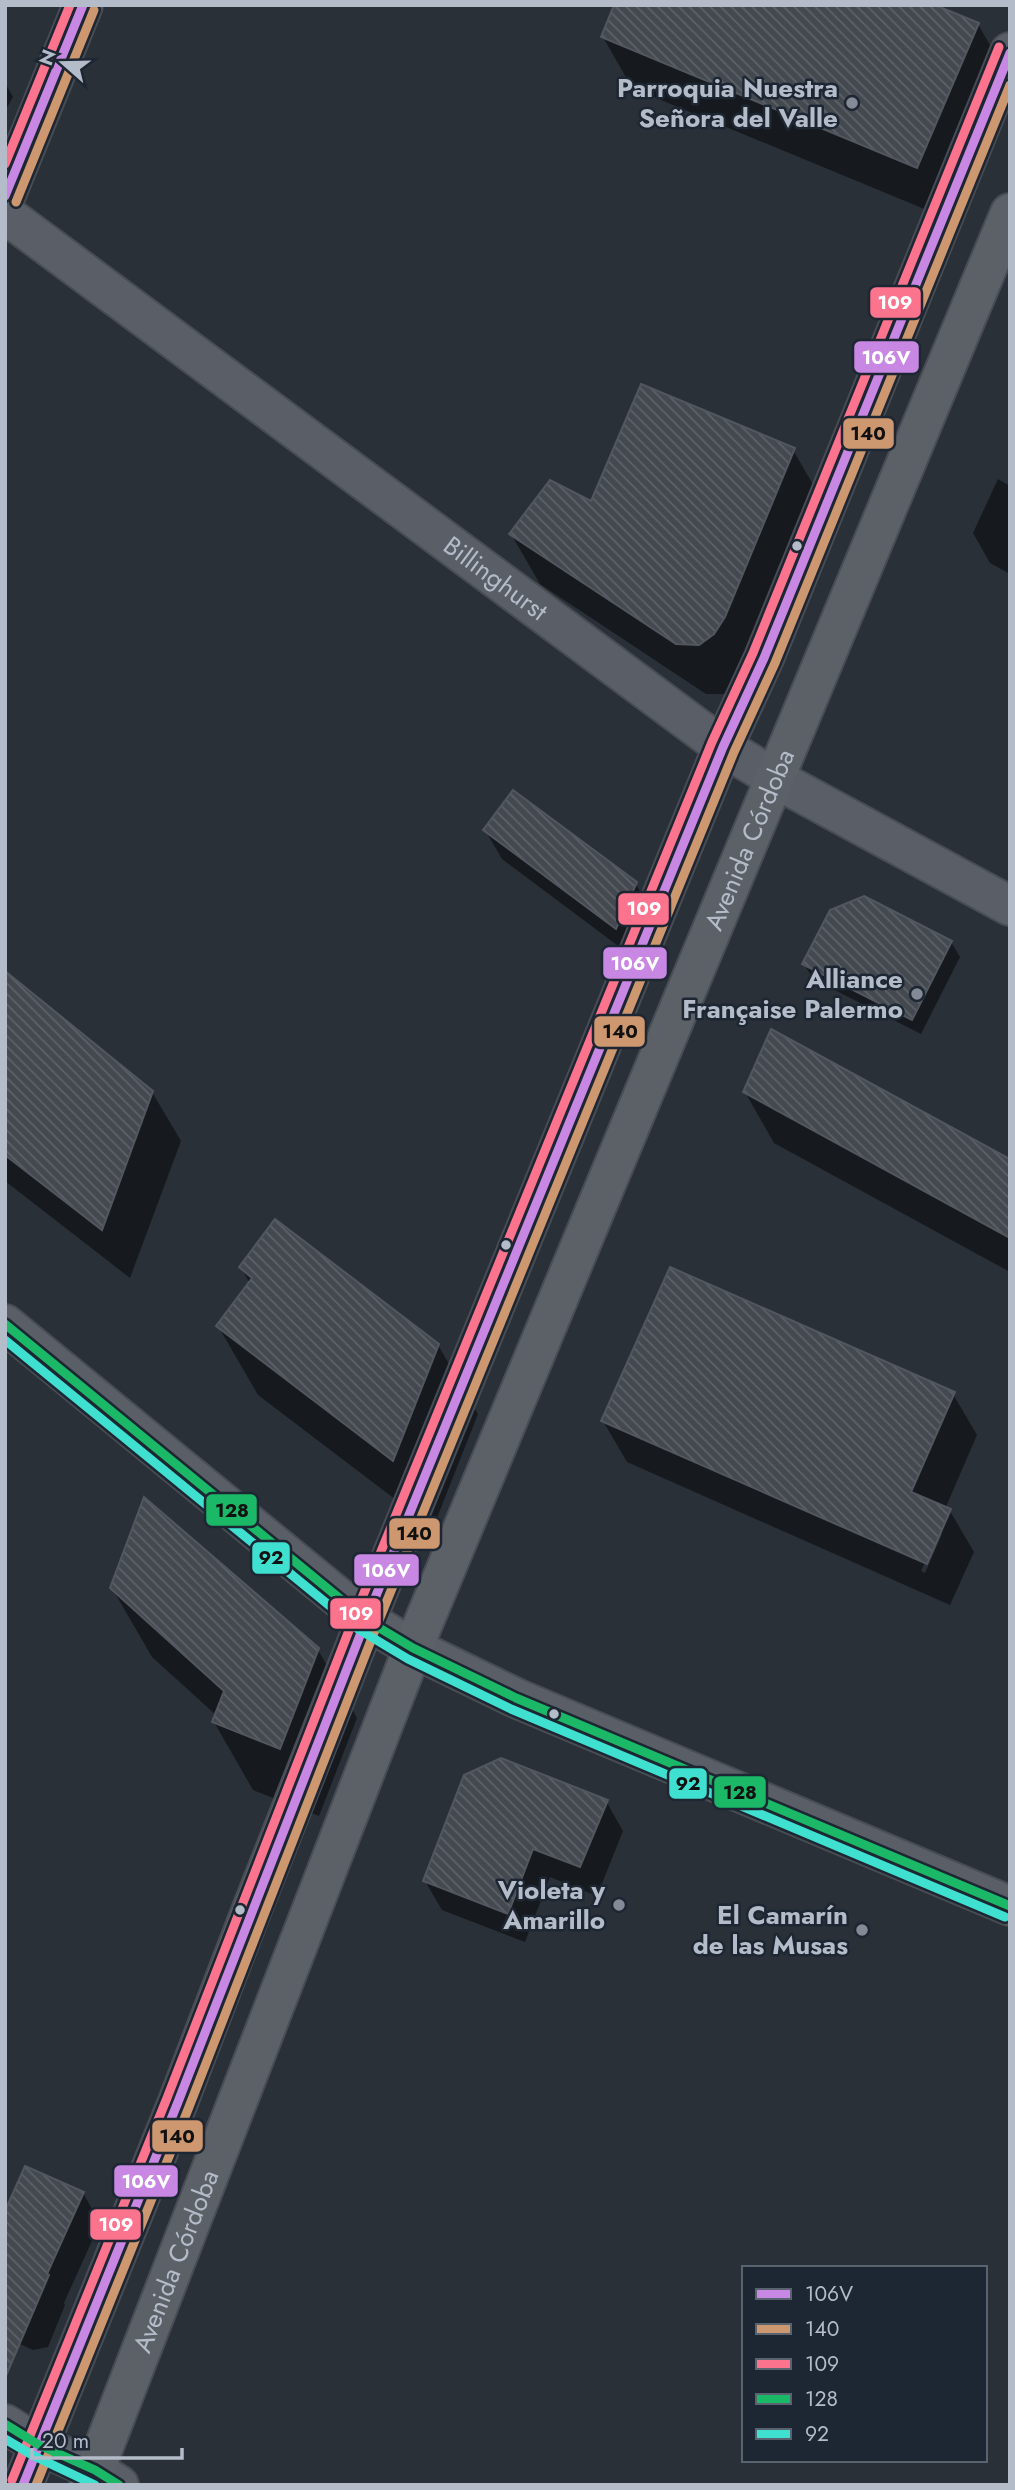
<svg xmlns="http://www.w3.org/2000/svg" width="1015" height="2490" viewBox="0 0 1015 2490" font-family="Jost,sans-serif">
<defs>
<pattern id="building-back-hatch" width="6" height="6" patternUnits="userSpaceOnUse" patternTransform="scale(1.75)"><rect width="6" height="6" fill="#444950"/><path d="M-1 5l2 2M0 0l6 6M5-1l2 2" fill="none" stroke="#5d6168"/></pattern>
</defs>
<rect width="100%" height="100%" fill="#2a3038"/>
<path fill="#0007" fill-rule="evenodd" d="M978 24 1007 75 946 218 632 88 603 37Z
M5 83 13 97 5 111Z
M793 450 822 500 728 694H706L540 584 511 534 592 503Z
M998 479 1010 486V574L990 563 973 533Z
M485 830 635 883 653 913 633 957 502 859Z
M951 942 960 957 921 1034 813 979 804 964Z
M5 974 152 1092 181 1141 130 1278 5 1181Z
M745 1092 1010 1161V1272L774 1143Z
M241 1267 438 1345 478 1414 433 1528 258 1395 218 1326 250 1284Z
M953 1394 977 1435 945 1509 950 1511 974 1552 950 1605 627 1462 603 1421ZM938 1534H942L925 1573 921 1571Z
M112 1588 318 1650 357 1718 319 1816 253 1790 214 1722 216 1715 152 1657Z
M606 1801 623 1831 597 1896 550 1877 525 1942 442 1910 425 1881Z
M83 2193 100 2223 64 2303 65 2305 48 2347 33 2350 5 2337Z"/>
<path fill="url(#building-back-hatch)" stroke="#52575f" stroke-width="2" d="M614 5H935L979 23 917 168 601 37Z
M641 384 795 448 725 617 714 634 699 645 676 644 509 534 550 480 591 501Z
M513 790 637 882 616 929 483 830Z
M864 896 952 941 912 1020 802 964 830 910Z
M5 971 153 1091 102 1230 5 1155Z
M771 1029 1010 1159V1238L743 1092Z
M275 1219 439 1344 393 1461 216 1326 252 1278 239 1267Z
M670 1267 955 1392 911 1492 951 1509 927 1564 601 1421Z
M144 1497 319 1648 280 1749 212 1722 224 1691 110 1588Z
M501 1758 608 1800 580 1867 533 1849 508 1914 423 1881 464 1775Z
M25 2166 84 2192 47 2274 49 2275 5 2378V2211Z"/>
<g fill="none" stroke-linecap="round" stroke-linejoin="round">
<defs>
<g id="minor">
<path d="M5 197 83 5"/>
<path id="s1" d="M5 214 723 747 776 779 1010 906"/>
<path d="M5 1324 366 1620 413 1648 516 1698 1010 1906"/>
<path d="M5 2424 39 2445 95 2470 119 2485"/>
<path d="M23 2485 178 2102 250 1914 366 1620 723 747 764 658 1010 52"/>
</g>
<g id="major">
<path id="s2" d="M89 2485 413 1648 1010 213"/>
</g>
</defs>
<use href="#minor" stroke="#484c53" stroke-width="42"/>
<use href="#major" stroke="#484c55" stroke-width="42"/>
<use href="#minor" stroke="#5a5e66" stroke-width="38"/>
<use href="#major" stroke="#5c6168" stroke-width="38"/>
<defs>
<path id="bus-1" d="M5 196 83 5
M23 2485 178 2102 366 1620 723 747 764 658 1010 53"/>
<path id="bus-2" d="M16 202 94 10
M36 2485 189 2107 377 1625 734 752 775 663 1010 85"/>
<path id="bus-3" d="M5 164 70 5
M12 2480 167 2098 355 1615 712 742 753 653 999 47"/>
<path id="bus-4" d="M5 1324 366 1620 413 1648 516 1698 1010 1906
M5 2424 39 2445 95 2470 119 2485"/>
<path id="bus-5" d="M5 1340 358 1629 408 1659 511 1709 1005 1917
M5 2439 34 2456 95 2485"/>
</defs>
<use href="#bus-1" stroke="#1d2633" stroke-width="14"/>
<use href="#bus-2" stroke="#1d2633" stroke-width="14"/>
<use href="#bus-3" stroke="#1d2633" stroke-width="14"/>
<use href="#bus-4" stroke="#1d2633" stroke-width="14"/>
<use href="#bus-5" stroke="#1d2633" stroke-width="14"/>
<use href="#bus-1" stroke="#c787e3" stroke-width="9"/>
<use href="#bus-2" stroke="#cd976f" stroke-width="9"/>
<use href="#bus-3" stroke="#fc738d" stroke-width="9"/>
<use href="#bus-4" stroke="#1ab867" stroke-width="9"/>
<use href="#bus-5" stroke="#40e0d0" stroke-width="9"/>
</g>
<g fill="#848b96" stroke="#1d2633" stroke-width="2.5">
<circle cx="852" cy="103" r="7"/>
<circle cx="917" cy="994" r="7"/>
<circle cx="619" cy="1905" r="7"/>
<circle cx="862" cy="1930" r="7"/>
</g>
<g fill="#b4bcc9" stroke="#1d2633" stroke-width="2.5">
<circle cx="797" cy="546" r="6"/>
<circle cx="506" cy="1245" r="6"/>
<circle cx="554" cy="1714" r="6"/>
<circle cx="240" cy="1910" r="6"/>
</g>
<g text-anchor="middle" stroke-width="5" stroke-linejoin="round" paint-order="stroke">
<g font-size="26" font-weight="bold" fill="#b4bcc9" stroke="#1d2633" text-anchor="end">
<text x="838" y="97">Parroquia Nuestra<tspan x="838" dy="30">Señora del Valle</tspan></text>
<text x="903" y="988">Alliance<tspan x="903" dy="30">Française Palermo</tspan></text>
<text x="605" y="1899">Violeta y<tspan x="605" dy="30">Amarillo</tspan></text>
<text x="848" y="1924">El Camarín<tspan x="848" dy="30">de las Musas</tspan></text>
</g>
<g font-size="26" fill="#b4bcc9" stroke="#1d2633">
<text dy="9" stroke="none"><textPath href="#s1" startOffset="611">Billinghurst</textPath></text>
<text dy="9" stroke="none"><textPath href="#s2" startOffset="1773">Avenida Córdoba</textPath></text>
<text dy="9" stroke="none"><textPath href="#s2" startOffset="240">Avenida Córdoba</textPath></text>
</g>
</g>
<g stroke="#1d2633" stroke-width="2.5">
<rect x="869" y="286" width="53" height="33" rx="7" fill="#fc738d"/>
<rect x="853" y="340" width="67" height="34" rx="7" fill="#c787e3"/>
<rect x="842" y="417" width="53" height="33" rx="7" fill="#cd976f"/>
<rect x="617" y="892" width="53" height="34" rx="7" fill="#fc738d"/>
<rect x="602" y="946" width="66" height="34" rx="7" fill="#c787e3"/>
<rect x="593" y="1015" width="53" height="33" rx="7" fill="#cd976f"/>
<rect x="205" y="1493" width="53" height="34" rx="7" fill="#1ab867"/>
<rect x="388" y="1517" width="53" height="33" rx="7" fill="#cd976f"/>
<rect x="251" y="1541" width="40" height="34" rx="7" fill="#40e0d0"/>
<rect x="353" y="1553" width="67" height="34" rx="7" fill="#c787e3"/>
<rect x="329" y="1597" width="53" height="33" rx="7" fill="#fc738d"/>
<rect x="668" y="1767" width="40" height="33" rx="7" fill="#40e0d0"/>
<rect x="713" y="1775" width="54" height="34" rx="7" fill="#1ab867"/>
<rect x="151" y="2119" width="53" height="34" rx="7" fill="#cd976f"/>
<rect x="113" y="2164" width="66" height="34" rx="7" fill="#c787e3"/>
<rect x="89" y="2208" width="53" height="33" rx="7" fill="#fc738d"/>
</g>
<g font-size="19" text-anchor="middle" font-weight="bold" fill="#fff">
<text x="895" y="309">109</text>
<text x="886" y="364">106V</text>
<text x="644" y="915">109</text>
<text x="635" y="970">106V</text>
<text x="386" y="1577">106V</text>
<text x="356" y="1620">109</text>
<text x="146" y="2188">106V</text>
<text x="116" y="2231">109</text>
</g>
<g font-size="19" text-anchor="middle" font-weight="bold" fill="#111">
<text x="868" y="440">140</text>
<text x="620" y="1038">140</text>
<text x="232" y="1517">128</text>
<text x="414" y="1540">140</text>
<text x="271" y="1564">92</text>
<text x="688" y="1790">92</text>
<text x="740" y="1799">128</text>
<text x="177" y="2143">140</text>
</g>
<rect width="1015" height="2490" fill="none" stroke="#b4bcc9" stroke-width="14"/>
<rect x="742" y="2266" width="245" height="196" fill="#1d2633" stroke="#59626f" stroke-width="2"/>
<rect x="756" y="2289" width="35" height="10" fill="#c787e3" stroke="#59626f" stroke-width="2"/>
<text x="805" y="2301" font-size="21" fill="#b4bcc9">106V</text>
<rect x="756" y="2324" width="35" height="10" fill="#cd976f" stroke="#59626f" stroke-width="2"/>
<text x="805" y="2336" font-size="21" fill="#b4bcc9">140</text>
<rect x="756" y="2359" width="35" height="10" fill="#fc738d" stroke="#59626f" stroke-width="2"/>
<text x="805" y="2371" font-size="21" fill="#b4bcc9">109</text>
<rect x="756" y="2394" width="35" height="10" fill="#1ab867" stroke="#59626f" stroke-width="2"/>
<text x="805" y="2406" font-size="21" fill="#b4bcc9">128</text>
<rect x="756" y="2429" width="35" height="10" fill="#40e0d0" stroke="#59626f" stroke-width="2"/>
<text x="805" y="2441" font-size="21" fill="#b4bcc9">92</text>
<g transform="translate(63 63) rotate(290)" stroke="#1d2633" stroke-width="5" paint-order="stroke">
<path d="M0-5L12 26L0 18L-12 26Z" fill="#b4bcc9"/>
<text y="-10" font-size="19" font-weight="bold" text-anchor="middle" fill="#b4bcc9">N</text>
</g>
<path d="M32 2448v10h150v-10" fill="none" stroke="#b4bcc9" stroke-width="3.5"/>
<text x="42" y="2448" font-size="21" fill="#b4bcc9" stroke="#1d2633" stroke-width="5" paint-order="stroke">20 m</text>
</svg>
